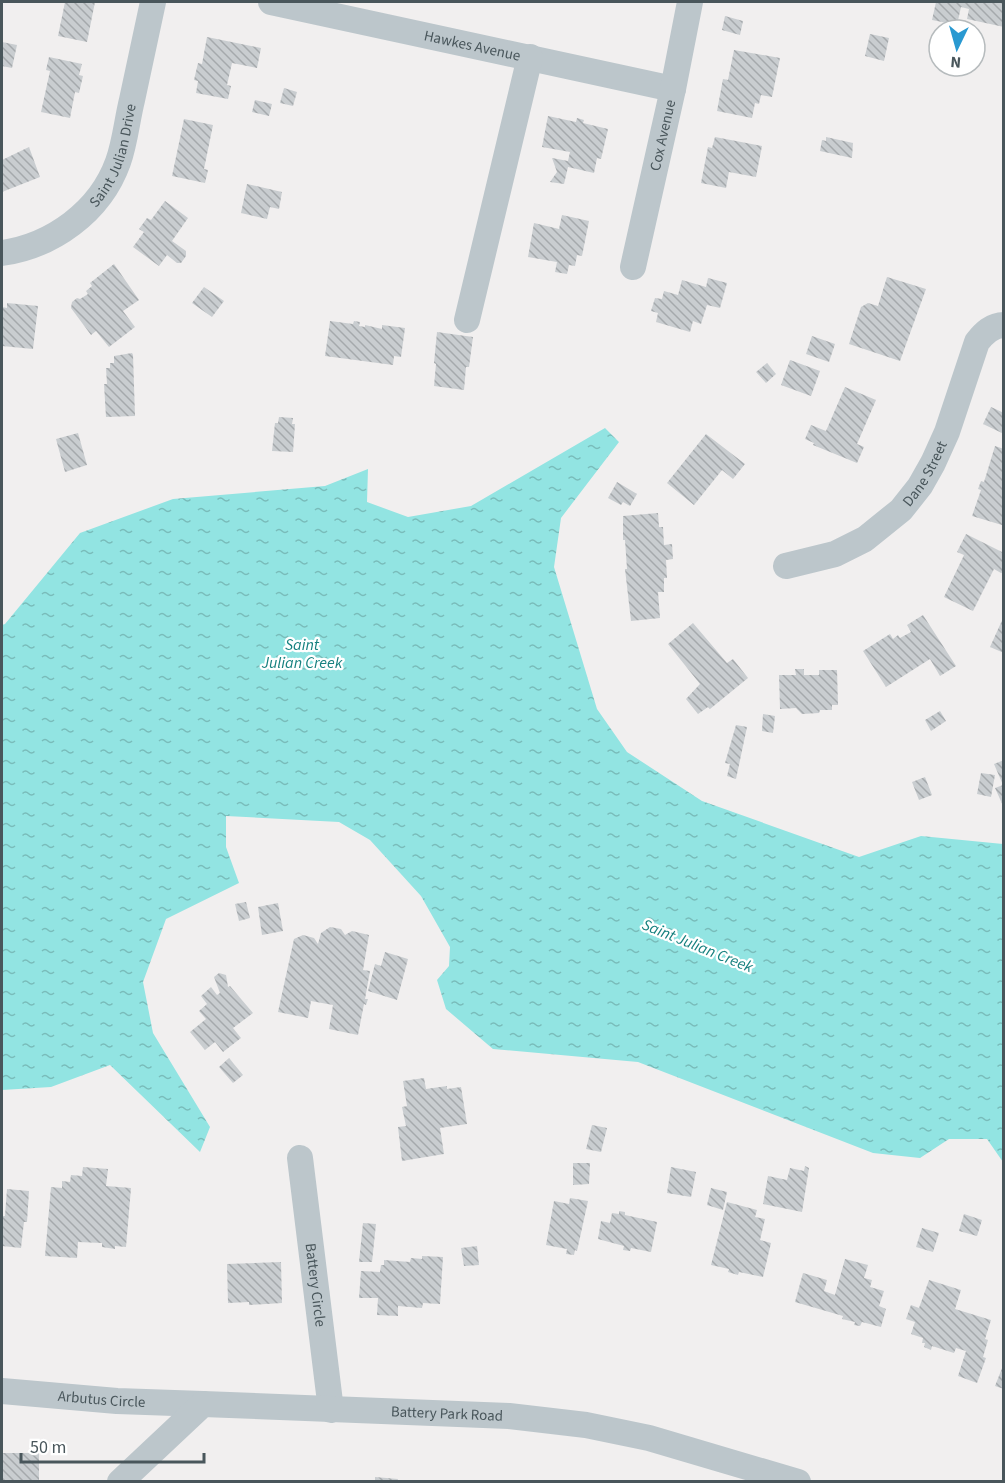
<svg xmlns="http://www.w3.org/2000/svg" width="1005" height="1483" viewBox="0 0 1005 1483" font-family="'Source Sans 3',sans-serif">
<defs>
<pattern id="water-ripples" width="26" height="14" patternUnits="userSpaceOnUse" patternTransform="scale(1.5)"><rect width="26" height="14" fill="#92e4e2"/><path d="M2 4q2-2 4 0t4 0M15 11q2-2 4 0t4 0" fill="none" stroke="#79bcba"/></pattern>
<pattern id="building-back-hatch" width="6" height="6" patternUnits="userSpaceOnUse" patternTransform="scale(1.5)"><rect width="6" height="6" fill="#c9cdd0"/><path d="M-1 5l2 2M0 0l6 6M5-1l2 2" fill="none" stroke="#a5a9ac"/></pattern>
</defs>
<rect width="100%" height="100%" fill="#f1efef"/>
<path fill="url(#water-ripples)" d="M605 428 619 442 561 518 554 567 597 709 627 752 702 801 859 857 921 836 1003 844V1162L987 1139H949L920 1158 873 1153 638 1062 493 1049 446 1009 437 980 449 966 450 947 421 896 370 840 339 822 226 816V847L239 883 166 919 143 982 153 1033 210 1127 200 1152 110 1065 51 1087 2 1090V625L5 624 80 533 173 499 325 486 368 469 367 502 408 517 471 506Z"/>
<path fill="url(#building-back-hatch)" d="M65 2H95L87 42 58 36Z
M936 2H1004V27L967 19 969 9 961 7 957 25 932 20Z
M725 16 743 21 740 35 722 30Z
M870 34 889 38 884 61 865 56Z
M207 37 261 48 257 68 232 63 227 85 231 86 228 99 196 93 198 81 194 80 198 63 202 64Z
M2 42 17 45 12 68 2 66Z
M734 50 780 58 772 97 761 95 759 104 755 103 752 118 717 111 723 79 728 80Z
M49 57 82 64 79 75 83 76 79 93 75 92 70 118 41 112 50 71 46 70Z
M284 88 297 92 293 106 280 103Z
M255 100 272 104 269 116 252 112Z
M548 116 576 122 577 118 584 120 583 123 608 129 601 159 597 158 594 173 568 167 564 184 550 182 557 172 552 158 568 161 570 152 542 147Z
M184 119 213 125 204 169 208 170 205 183 172 176Z
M715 137 762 146 756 177 729 172 726 188 701 183 708 147 712 148Z
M826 137 853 143 852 158 820 151 822 140 826 141Z
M29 147 40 177 2 192V160Z
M247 184 282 192 279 209 270 207 267 219 241 213Z
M165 201 188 218 172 241 186 251V256L181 263H177L167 255 159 266 133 247 144 232 139 229 147 218 151 220Z
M562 215 589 221 582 256 577 255 575 266 569 265 567 274 555 272 557 262 528 257 534 223 559 229Z
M114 264 139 300 123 311 135 327 109 347 96 331 91 335 71 308 72 302 77 298 80 299 88 294 86 291 92 286 90 283Z
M887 277 926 289 900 361 849 344 861 307 868 303 878 306Z
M708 278 727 283 720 308 707 305 701 324 693 321 690 332 656 322 658 313 651 311 655 298 662 299 664 291 678 295 682 280 706 287Z
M204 287 224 301 212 317 192 303Z
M7 303 38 306 33 349 2 346V307L7 308Z
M330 321 353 324 354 321 360 322 359 326 365 327V325L382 329V325L405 328 401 357 394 356 393 365 325 356Z
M437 332 473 337 469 367H466L464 390 434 386 436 364 434 363Z
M812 336 835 344 829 362 806 354Z
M132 353 133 355 135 416 106 417 104 384H107L106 368H110V363H114V356Z
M790 360 820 371 811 396 781 385Z
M767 363 776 374 766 383 756 372Z
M845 387 876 400 857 444 864 447 857 463 813 445 814 443 805 439 811 425 826 431Z
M991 407 1004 413 1002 433 983 424Z
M279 417 293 418 292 424H295L293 452 272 451 275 423H278Z
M78 433 87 465 65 472 56 439Z
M706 434 745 464 733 479 722 470 694 505 667 483Z
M995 446 1004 449 1002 525 972 516 981 490 978 489 981 481 984 482Z
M617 482 637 494 630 506 623 502 621 505 608 498Z
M658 513 659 527H663L664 545 672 544 673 559 666 560 667 578H664V592H658L660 618 631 621 625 569H627L625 540H623V516Z
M966 534 1004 553V572L1001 573 994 569 973 611 944 597 964 555 957 552Z
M923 615 956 666 940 676 930 659 886 687 863 651 890 634 893 639 898 635 900 638 911 632 907 625Z
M1004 616V653L990 647Z
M693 623 727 663 733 659 748 678 710 709 708 707 698 714 686 699 700 684 668 644Z
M795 669H804V675H819V670H837L838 705H832V710H820L819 713 802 714 796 708 780 709 779 675H796Z
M940 711 946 721 931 731 925 720Z
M763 714 775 716 773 733 762 731Z
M736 725 747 727 736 779 727 776 730 764 725 763Z
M1004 760V808L995 788 1003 785 994 764Z
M981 773 995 775 991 797 977 794Z
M925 777 932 795 919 800 912 782Z
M246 902 250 918 239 921 235 904Z
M278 903 283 931 262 935 258 907Z
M330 927 341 929 345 935 352 931 369 935 363 970 370 971 365 999H368L366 1005 364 1004 358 1035 329 1029 333 1005 311 1001 308 1018 278 1012 294 939 303 935 314 938 318 944 321 933Z
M385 952 408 959 397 1000 368 991 375 964 381 966Z
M219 973 226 975 228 987 230 986 253 1013 233 1028 241 1038 223 1052 215 1042 205 1050 190 1032 206 1019 199 1011 207 1004 201 996 211 987 217 995 220 993 214 977Z
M229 1058 243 1075 233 1083 219 1067Z
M424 1078 426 1089 447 1086V1089L461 1087 467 1124 440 1128 444 1154 402 1161 398 1127 406 1126 402 1107 407 1106 403 1081Z
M592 1125 607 1128 601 1152 586 1149Z
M573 1163H590L589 1184 573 1185Z
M805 1166 809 1168 802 1212 763 1204 768 1176 787 1180 790 1168 804 1171Z
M83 1167 108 1169 106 1186 131 1188 126 1247 115 1246V1249L102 1247V1243L78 1242 77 1258 45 1256 51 1187 62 1188V1181L70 1182 71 1175 82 1176Z
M671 1167 696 1172 691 1197 667 1193Z
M711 1188 727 1192 723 1210 707 1205Z
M7 1189 29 1191 27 1222H24L21 1248 2 1246V1216H5Z
M570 1198 588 1201 577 1251 575 1250 574 1255 566 1254 567 1249 546 1245 554 1201 569 1204Z
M727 1202 757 1210 755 1217 765 1219 760 1240 771 1243 763 1277 739 1272 738 1275 728 1272 729 1269 711 1265Z
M619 1211 625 1212V1215L657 1222 651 1252 631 1248 630 1251 623 1250 624 1246 598 1239 601 1221 610 1223 612 1213 619 1214Z
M964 1214 982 1220 977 1236 959 1231Z
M363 1223 376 1224 372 1262H359Z
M922 1228 939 1233 933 1252 916 1247Z
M477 1246 479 1265 464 1266 461 1248Z
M422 1256 443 1257 440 1304 423 1303 422 1308 398 1306V1316L377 1315 378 1298H359L361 1271 380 1272 381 1265H384V1260L410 1262 411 1258 422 1259Z
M845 1259 868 1265 864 1278 872 1280 870 1287 884 1291 879 1306 886 1309 881 1327 862 1322 860 1326 854 1325 855 1322 842 1319 843 1316 795 1302 803 1273 827 1280 824 1291 835 1295Z
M281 1262 282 1303 249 1305V1302L228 1303 227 1264Z
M929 1280 961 1290 955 1309 991 1320 985 1339 988 1340 983 1357 986 1358 977 1383 958 1376 966 1351 956 1348 954 1353 932 1346 931 1350 924 1347 925 1343H922L923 1338 911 1334 915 1322 906 1319 911 1305 919 1308Z
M1004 1363V1389L995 1386Z
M2 1453H39V1482H2Z
M375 1477 398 1479 397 1482H375Z"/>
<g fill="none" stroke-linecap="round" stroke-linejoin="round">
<g stroke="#bcc6cb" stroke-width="26">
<path id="s1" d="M271 2 673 89"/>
<path id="s2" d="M2 253C52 246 100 212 118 162 125 143 127 120 132 100 139 67 146 34 153 2"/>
<path id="s3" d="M633 267 673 89 690 2"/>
<path d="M467 320 530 57"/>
<path id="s4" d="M786 566 835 554 865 539 901 510 920 486 933 463 947 432 977 342C984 333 992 325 1004 325"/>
<path id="s5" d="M300 1158 331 1410"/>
<path id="s6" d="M2 1391 117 1401 203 1404"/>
<path id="s7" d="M120 1482 203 1404 509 1416 586 1425 649 1438 798 1482"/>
</g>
</g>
<g text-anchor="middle" stroke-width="4.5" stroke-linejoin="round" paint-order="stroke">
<g font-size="15" fill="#49565b" stroke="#fff">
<text dy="5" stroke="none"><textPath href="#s1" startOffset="206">Hawkes Avenue</textPath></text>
<text dy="5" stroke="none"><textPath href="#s3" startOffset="135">Cox Avenue</textPath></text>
<text dy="5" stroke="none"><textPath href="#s2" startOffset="159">Saint Julian Drive</textPath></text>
<text dy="5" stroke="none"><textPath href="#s4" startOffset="174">Dane Street</textPath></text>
<text dy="5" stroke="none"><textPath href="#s5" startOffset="128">Battery Circle</textPath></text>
<text dy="5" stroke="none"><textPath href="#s6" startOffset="100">Arbutus Circle</textPath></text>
<text dy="5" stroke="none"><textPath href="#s7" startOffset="358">Battery Park Road</textPath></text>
</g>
<g font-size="16" font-style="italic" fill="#17817f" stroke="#fff">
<text x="302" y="650">Saint<tspan x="302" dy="18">Julian Creek</tspan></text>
<text transform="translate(698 945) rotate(22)" y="6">Saint Julian Creek</text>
</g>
</g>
<rect width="1005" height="1483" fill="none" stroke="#49565b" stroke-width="6"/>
<g transform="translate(957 48) rotate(185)"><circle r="28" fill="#ffffff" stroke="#b6bbbd" stroke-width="1.5"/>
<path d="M0-4.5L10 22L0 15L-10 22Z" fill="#2999d1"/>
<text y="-9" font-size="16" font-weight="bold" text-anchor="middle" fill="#49565b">N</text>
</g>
<path d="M21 1453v9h183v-9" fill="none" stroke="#49565b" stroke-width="3"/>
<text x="30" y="1453" font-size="18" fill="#49565b" stroke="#ffffff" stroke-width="4.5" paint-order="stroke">50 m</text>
</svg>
